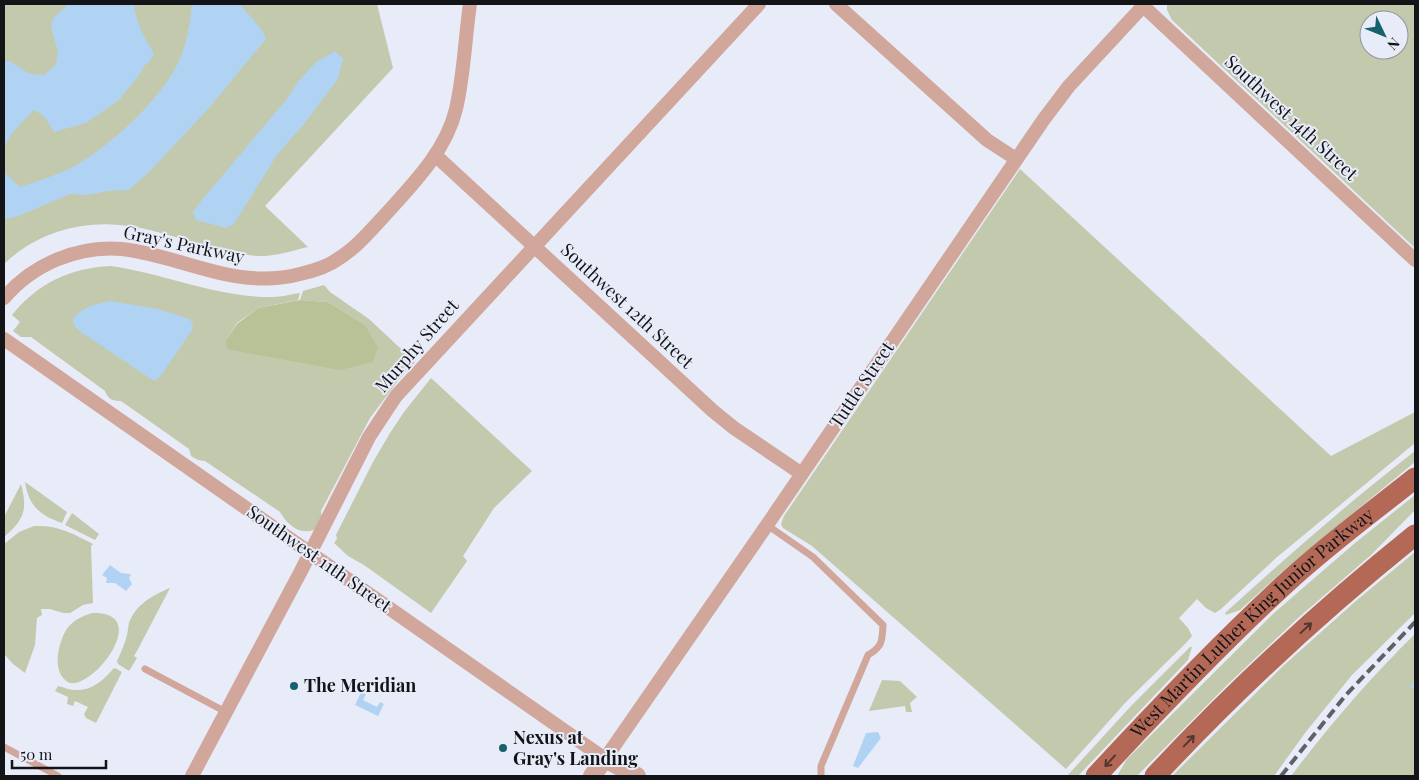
<svg xmlns="http://www.w3.org/2000/svg" width="1419" height="780" viewBox="0 0 1419 780" font-family="'Playfair Display',serif">
<rect width="100%" height="100%" fill="#e8ecf8"/>
<path fill="#c2c9ad" fill-rule="evenodd" d="M4 4H377L393 68 265 206 308 247C291 251 274 257 256 256 237 254 218 249 200 244 174 237 146 227 119 225 77 221 34 235 4 264Z
M1167 4H1415V248L1172 20 1167 10ZM1369 20H1399V50H1369Z
M1020 169 1331 456 1415 412V443L1276 558 1221 609 1215 613 1206 608 1197 599 1179 618 1188 628 1192 636 1186 643 1126 702 1066 769 812 546 783 528 781 524 784 516Z
M111 266C166 274 218 298 273 297 282 297 291 294 300 293L298 300 258 308 237 323 226 340 365 325 328 302 300 300 303 291 324 285 330 292 369 319 415 362 400 378 370 418 321 511 322 519 314 530C298 535 287 524 280 512L205 461 198 460 191 456 189 449 121 401C112 401 108 399 105 391L31 337H21L13 331 20 322 12 315C38 283 70 268 111 266Z
M431 378 532 471 494 508 463 556 467 561 431 613 364 565 348 556 334 543 337 539 336 535 373 462 390 433 404 412Z
M1415 451V462L1284 570 1240 610 1226 615 1225 613C1287 557 1349 502 1415 451Z
M25 482 67 512 62 523C40 515 29 507 25 482Z
M21 484C28 510 24 520 4 537V517Z
M1415 495V510L1371 555 1298 618 1226 686 1137 776H1117L1127 759 1274 613 1355 543Z
M72 513 99 534 95 540 65 525Z
M34 526C58 525 72 533 93 544L91 546 93 603 83 605 70 613H63L50 609H41L42 615 37 618 35 645 25 673 13 664 4 654V544L19 532Z
M1415 552V613L1352 675 1305 733 1274 776H1172L1283 666 1357 600Z
M170 588 137 651 134 656 137 658 129 671 118 664 117 661C121 652 125 644 127 635 128 631 128 627 129 623 136 604 153 595 170 588Z
M93 613C155 612 89 694 68 682 50 672 59 638 69 626 76 619 84 615 93 613Z
M1415 634V776H1291C1329 726 1370 678 1415 634Z
M1190 647H1192L1188 660 1078 776H1067L1131 706Z
M115 668 122 672 96 723 86 718 84 714 88 707 75 701 73 706 67 704 68 697 55 691 58 686C64 687 69 690 74 690 91 691 103 681 113 669Z
M882 680 900 681 917 697 910 703 912 712H906L905 706 869 711Z"/>
<path fill="#b9c297" d="M300 300 328 302 365 325 378 348 373 362 340 370 227 349 226 340 237 324 258 308Z"/>
<path fill="#b0d3f4" d="M69 4H136L134 8C138 25 144 39 154 53L150 61 144 66 140 74 119 100 86 123 54 132 44 116 34 110 12 133 4 148V62L9 61 30 74 44 75 56 65 58 52 51 27 53 18Z
M192 4H240C249 17 261 24 266 39L209 108 150 171 129 190 108 191 87 195 70 194 16 217 4 219V167L6 174 20 187C41 180 64 173 83 161 117 140 164 95 180 59 187 42 190 23 192 4Z
M335 51 343 59 338 79 304 124 277 155 234 224 226 228 196 220 193 212 202 200 286 100 298 82 316 62Z
M110 301 158 309 190 319 193 325 192 330 160 377 154 381 78 330 74 325 73 318C83 307 96 304 110 301Z
M110 565 121 573 130 574 131 575 129 578 132 584 126 591 115 583H106L107 578 102 575Z
M361 692 366 694 363 700 377 707 380 702 384 704 378 716 355 705Z
M878 732 881 738 858 768 853 766 866 733Z"/>
<g fill="none" stroke-linecap="round" stroke-linejoin="round">
<path stroke="#b0d3f4" stroke-width="4" d="M1413 686 1415 684"/>
<path stroke="#d1a69b" stroke-width="7" d="M767 525 813 557 883 625C882 641 883 646 868 655L821 766V776
M145 669 226 712
M4 747 58 776"/>
<path stroke="#d1a69b" stroke-width="14" d="M836 4 987 140 1016 159
M1141 4 1415 260
M435 155 713 411 734 428 802 474
M4 298C32 265 77 245 122 249 183 256 236 291 300 274 313 271 327 267 338 259 356 248 371 230 385 215 413 184 446 151 456 109 464 75 465 38 470 4
M4 339 605 759 767 525 1044 119 1069 86 1145 4
M192 776 301 571 369 437 396 396 759 4"/>
<path stroke="#d1a69b" stroke-width="18" d="M592 776 605 759 637 776"/>
<g stroke="#b46856" stroke-width="21">
<path id="s1" d="M1096 776C1157 710 1219 645 1285 584 1326 546 1371 513 1415 478"/>
<path d="M1155 776C1236 689 1323 609 1415 535"/>
</g>
<path stroke="#5e6167" stroke-width="4" stroke-dasharray="10 5" stroke-linecap="butt" d="M1281 776 1345 696 1415 622"/>
</g>
<defs><path id="oneway-shaft" d="M-6 0H5M1.5-3L5.5 0L1.5 3" fill="none" stroke-width="1.6" stroke-linecap="round" stroke-linejoin="round" transform="scale(1.25)"/></defs>
<g stroke="#533630">
<use href="#oneway-shaft" transform="translate(1306 628) rotate(-43)"/>
<use href="#oneway-shaft" transform="translate(1189 741) rotate(-46)"/>
<use href="#oneway-shaft" transform="translate(1110 761) rotate(132)"/>
</g>
<g fill="#15626d" stroke="#e8ecf8" stroke-width="2">
<circle cx="294" cy="686" r="5"/>
<circle cx="503" cy="748" r="5"/>
</g>
<g text-anchor="middle" stroke-width="4" stroke-linejoin="round" paint-order="stroke">
<g font-size="18" fill="#121417" stroke="#e8ecf8">
<text transform="translate(1291 118) rotate(43)" y="6">Southwest 14th Street</text>
<text transform="translate(184 245) rotate(12)" y="6">Gray's Parkway</text>
<text transform="translate(627 306) rotate(43)" y="6">Southwest 12th Street</text>
<text transform="translate(417 346) rotate(-49)" y="6">Murphy Street</text>
<text transform="translate(862 385) rotate(-56)" y="6">Tuttle Street</text>
<text transform="translate(319 559) rotate(35)" y="6">Southwest 11th Street</text>
<text dy="6" stroke="none"><textPath href="#s1" startOffset="219">West Martin Luther King Junior Parkway</textPath></text>
</g>
<g font-size="18" font-weight="bold" fill="#121417" stroke="#e8ecf8" text-anchor="start">
<text x="304" y="692">The Meridian</text>
<text x="513" y="744">Nexus at<tspan x="513" dy="21">Gray's Landing</tspan></text>
</g>
</g>
<rect width="1419" height="780" fill="none" stroke="#121417" stroke-width="10"/>
<g transform="translate(1384 35) rotate(133)"><circle r="24" fill="#e8ecf8" stroke="#92969e"/>
<path d="M0-4L9 19L0 12L-9 19Z" fill="#15626d"/>
<text y="-8" font-size="14" font-weight="bold" text-anchor="middle" fill="#121417">N</text>
</g>
<path d="M12 760v8h94v-8" fill="none" stroke="#121417" stroke-width="2.5"/>
<text x="20" y="760" font-size="15" fill="#121417" stroke="#e8ecf8" stroke-width="4" paint-order="stroke">50 m</text>
</svg>
